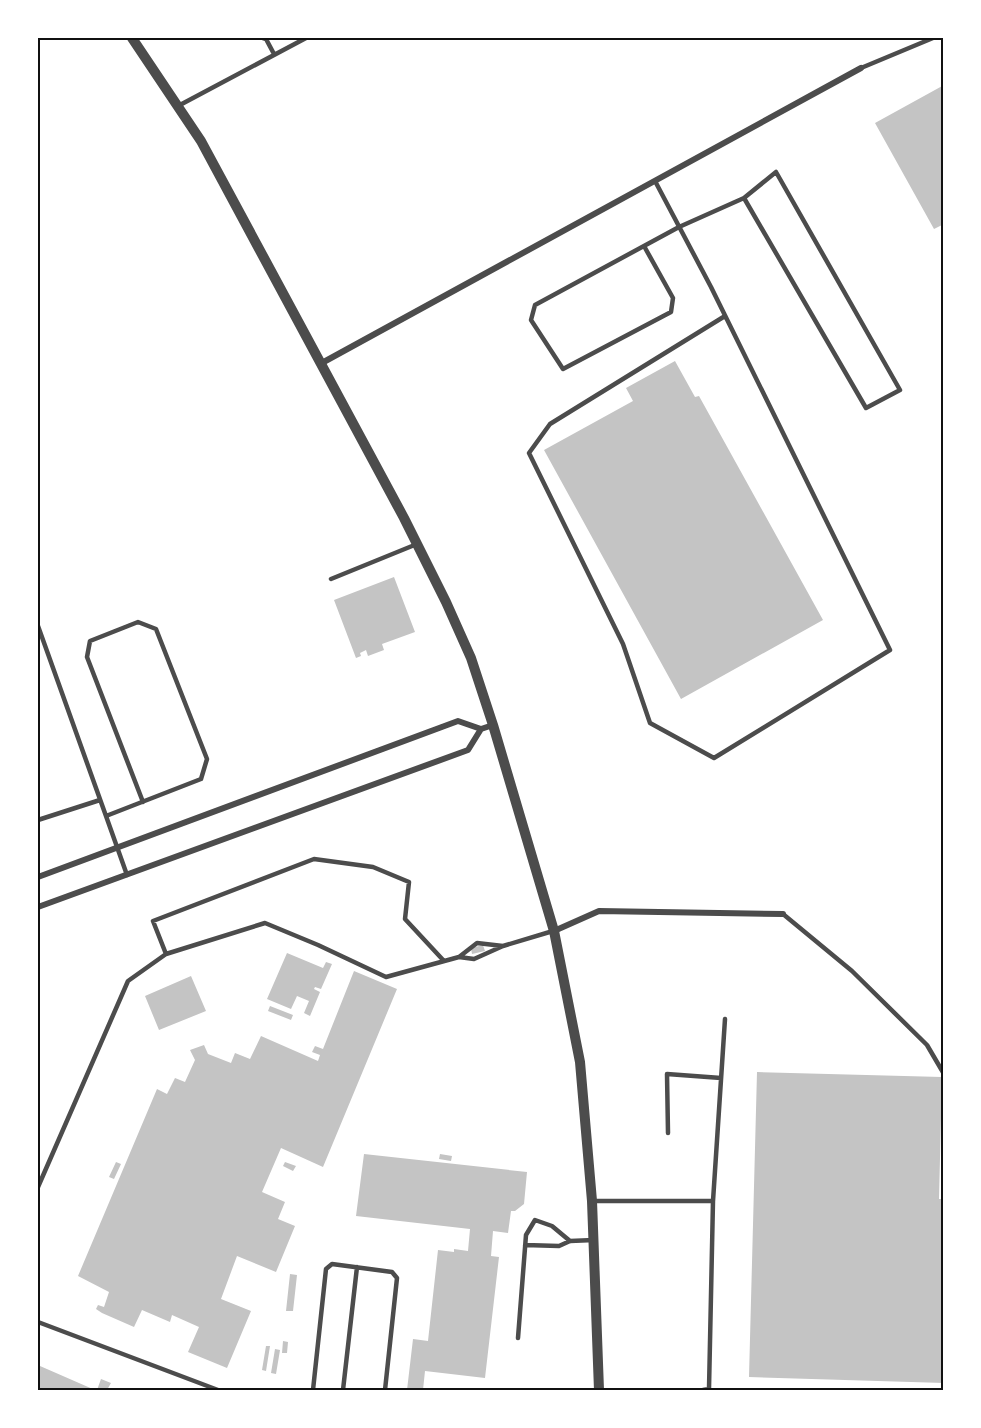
<svg xmlns="http://www.w3.org/2000/svg" width="981" height="1428" viewBox="0 0 981 1428" font-family="Spectral,serif">
<rect width="100%" height="100%" fill="#fff"/>
<path fill="#c4c4c4" d="M944 85V224L934 229 875 123Z
M675 361 695 397 699 396 823 620 681 699 544 450 633 401 626 388Z
M394 577 415 632 382 644 384 650 368 656 366 650 360 653 361 656 356 658 334 600Z
M483 945 485 951 472 954 471 948Z
M287 953 323 968 326 962 332 964 321 989 315 987 314 989 320 992 310 1016 304 1013 309 1001 297 996 291 1009 267 999Z
M354 971 397 989 323 1167 281 1148 262 1192 285 1202 278 1219 295 1226 276 1272 237 1256 221 1299 251 1311 227 1368 188 1352 199 1327 172 1315 170 1322 142 1310 134 1327 102 1313 96 1309 98 1305 104 1307 109 1292 78 1276 157 1089 167 1094 175 1078 185 1082 195 1060 190 1050 204 1045 208 1054 231 1063 235 1053 250 1059 261 1036 318 1061 320 1055 312 1052 315 1046 323 1049Z
M191 976 206 1011 159 1030 145 996Z
M270 1006 293 1015 291 1020 268 1011Z
M757 1072 942 1077 939 1199H944V1383L749 1377Z
M364 1154 527 1172 524 1204 515 1211H511L508 1233 493 1231 491 1256 499 1257 485 1378 425 1371 423 1390H407L413 1339 428 1341 438 1250 454 1252V1249L468 1251 470 1229 356 1216Z
M440 1154 452 1156 451 1161 439 1159Z
M116 1162 121 1164 114 1179 109 1177Z
M285 1162 296 1166 293 1171 283 1166Z
M290 1274 297 1275 293 1311H286Z
M283 1341 288 1342 287 1353H282Z
M266 1346H270L266 1371 262 1370Z
M275 1349 280 1350 276 1374 271 1373Z
M40 1366 95 1390H38V1372Z
M101 1379 111 1383 107 1390H97Z"/>
<g fill="none" stroke-linecap="round" stroke-linejoin="round">
<path stroke="#4c4c4c" stroke-width="4.5" d="M263 38 266 39 274 54
M861 68 933 38
M178 106 306 38
M655 181 711 287 890 650 714 758 650 723 623 644 529 453 550 424 725 316
M644 246 673 298 671 312 563 369 531 320 535 305 679 227 744 198 776 172 900 390 866 408 744 198
M331 579 417 544
M38 626 106 816
M38 820 100 800
M127 875 106 816 201 779 207 759 156 629 138 622 90 641 87 657 143 802
M783 914 852 971 927 1045 944 1074
M166 954 153 921 314 859 373 867 409 882 405 919 444 961
M459 957 474 959 503 946 553 931
M668 1133 667 1074 721 1078
M38 1187 128 981 166 954 265 923 318 945 386 977 459 957 477 943 503 946
M593 1201H713L709 1389 703 1390
M713 1201 725 1019
M525 1245 559 1246 570 1241 594 1240
M38 1322 218 1390
M518 1338 526 1235 535 1220 552 1226 570 1241
M313 1390 326 1269 332 1264 392 1272 397 1278 385 1390
M343 1390 357 1267"/>
<path stroke="#4c4c4c" stroke-width="6" d="M320 364 861 68
M38 877 458 721 481 729
M38 907 468 750 481 729 493 725
M554 931 599 911 783 914"/>
<path stroke="#4c4c4c" stroke-width="10" d="M132 38 201 141 404 518 446 602 471 658 493 725 554 931 580 1062 592 1201 599 1390"/>
</g>
<rect width="981" height="1428" fill="none" stroke="#ffffff" stroke-width="78"/>
<rect x="39" y="39" width="903" height="1350" fill="none" stroke="#111" stroke-width="2"/>
</svg>
